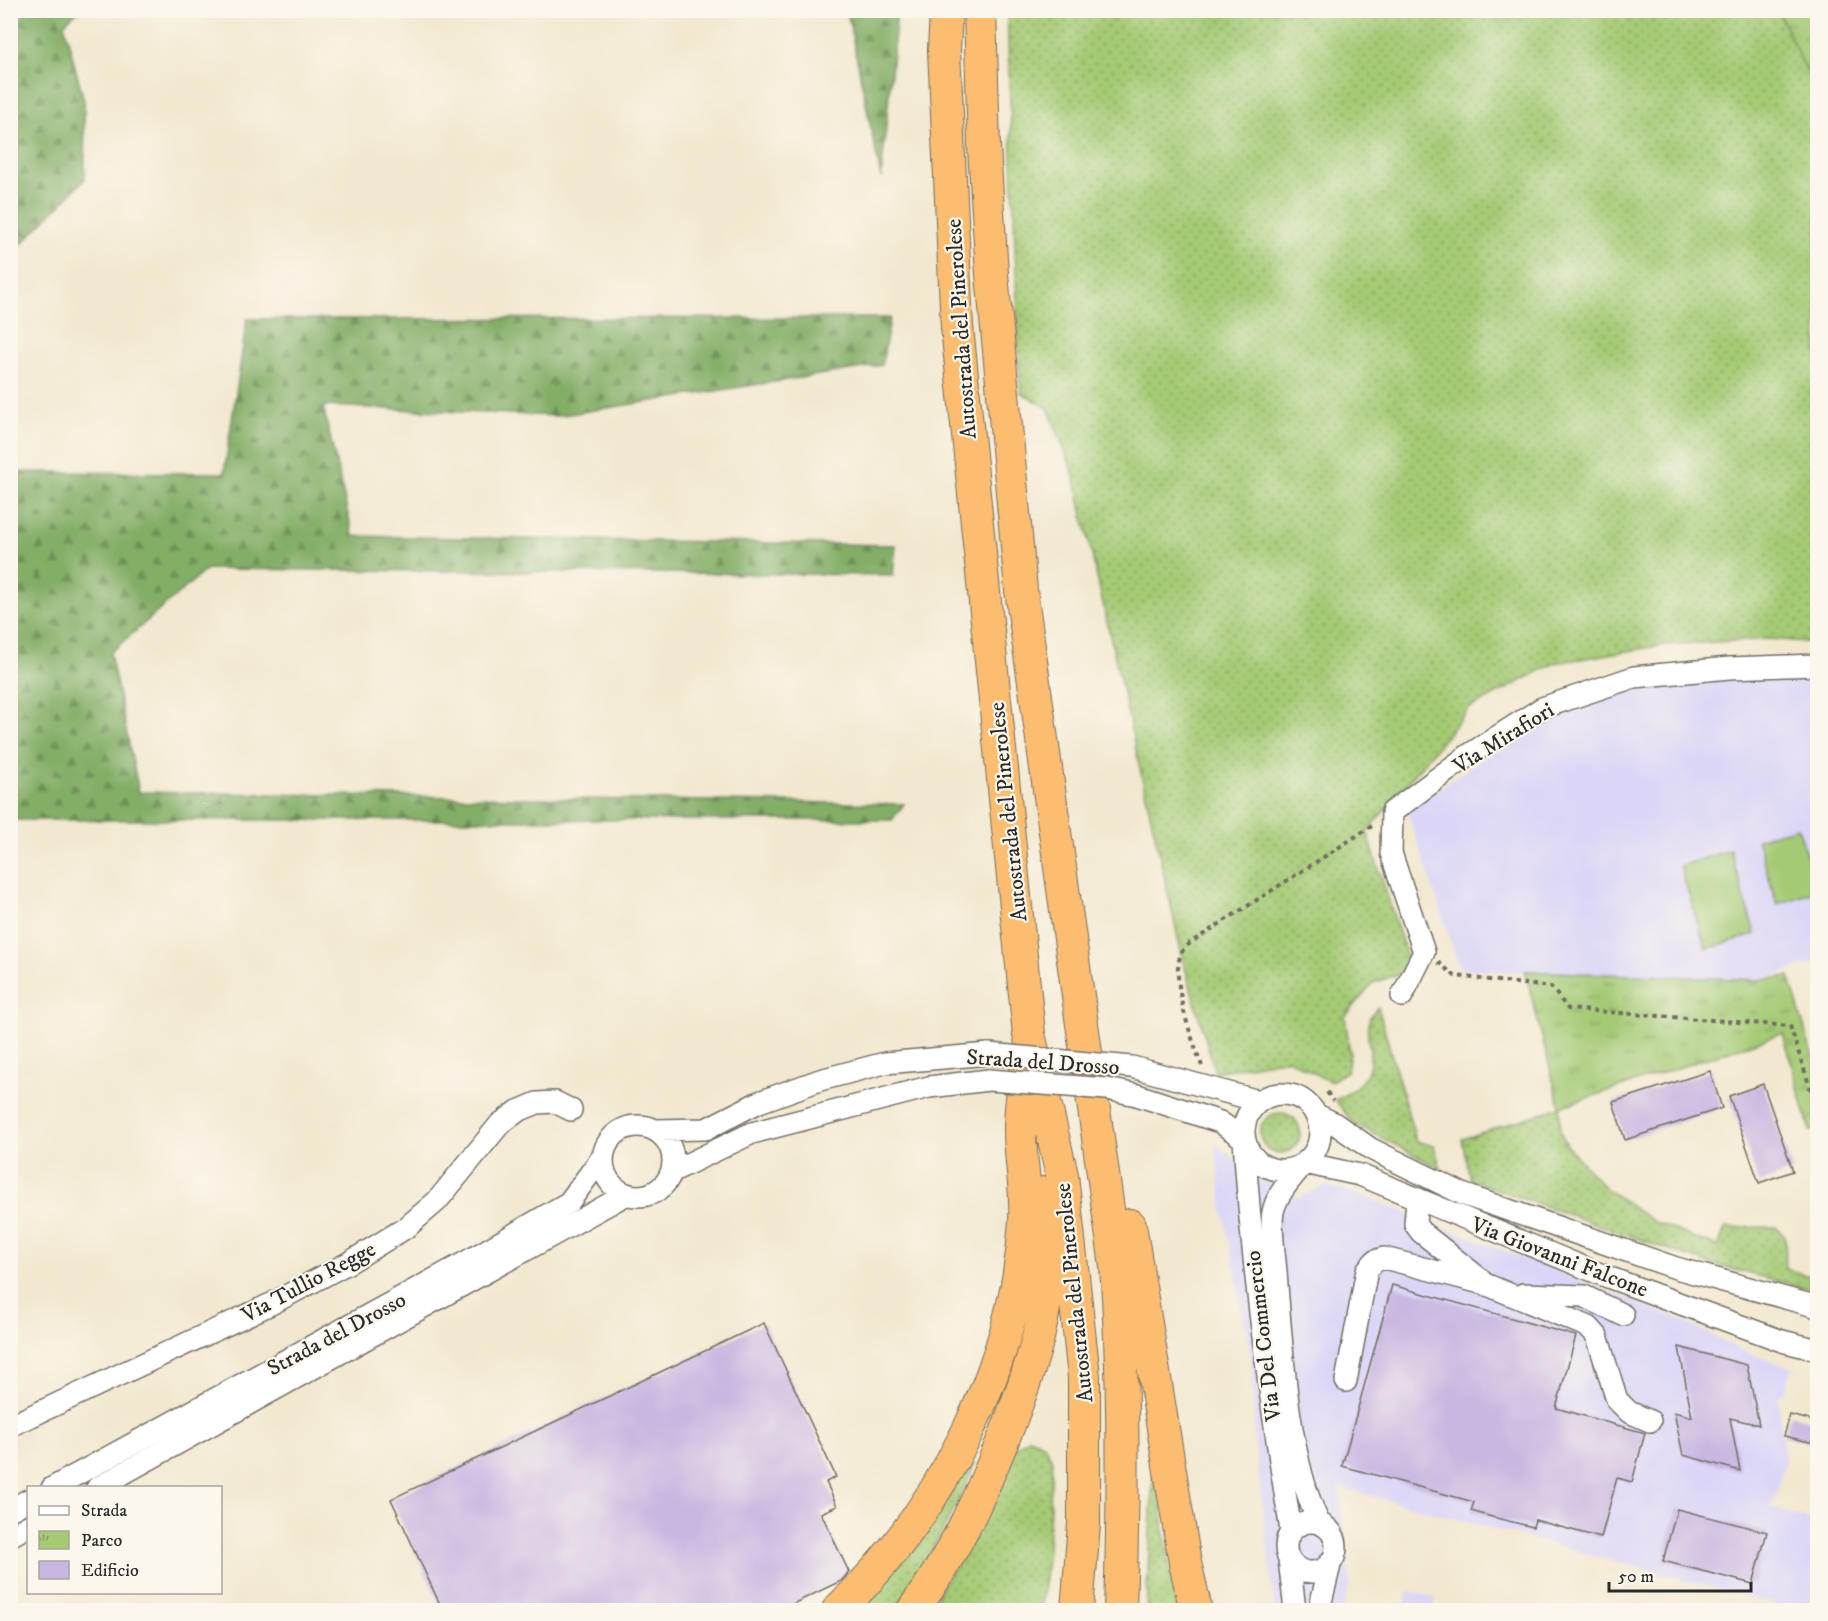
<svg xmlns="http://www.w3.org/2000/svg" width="1828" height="1621" viewBox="0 0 1828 1621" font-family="'IM FELL DW Pica',serif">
<defs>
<pattern id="grass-dots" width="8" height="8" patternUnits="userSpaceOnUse" patternTransform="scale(1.5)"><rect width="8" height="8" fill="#a4ca74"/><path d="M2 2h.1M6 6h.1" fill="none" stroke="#86a45f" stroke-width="1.8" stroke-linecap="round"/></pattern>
<pattern id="forest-firs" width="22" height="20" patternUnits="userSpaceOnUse" patternTransform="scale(1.5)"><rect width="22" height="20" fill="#83ae66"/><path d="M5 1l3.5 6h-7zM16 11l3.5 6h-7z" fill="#6b8e54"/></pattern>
<pattern id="park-tufts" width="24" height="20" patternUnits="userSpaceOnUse" patternTransform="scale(1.5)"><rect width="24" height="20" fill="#a4ca74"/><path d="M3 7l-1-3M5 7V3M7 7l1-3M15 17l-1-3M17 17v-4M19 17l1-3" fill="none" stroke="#86a45f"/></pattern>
</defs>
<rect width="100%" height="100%" fill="#fbf7ec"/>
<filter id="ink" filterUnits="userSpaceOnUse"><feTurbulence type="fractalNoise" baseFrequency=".0167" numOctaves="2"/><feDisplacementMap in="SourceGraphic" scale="12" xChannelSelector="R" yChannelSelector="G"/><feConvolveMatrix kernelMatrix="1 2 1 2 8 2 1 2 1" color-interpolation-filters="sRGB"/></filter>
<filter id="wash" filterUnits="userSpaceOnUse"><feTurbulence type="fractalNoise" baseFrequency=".008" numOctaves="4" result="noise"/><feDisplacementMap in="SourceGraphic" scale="24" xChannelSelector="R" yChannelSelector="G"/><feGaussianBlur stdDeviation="1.35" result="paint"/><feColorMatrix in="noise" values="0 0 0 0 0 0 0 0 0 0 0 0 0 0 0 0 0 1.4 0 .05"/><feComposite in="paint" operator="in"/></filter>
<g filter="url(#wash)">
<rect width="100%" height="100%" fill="#f2e8cf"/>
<path fill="#dbd6f7" d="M1767 676H1817V962L1759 980 1460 969 1407 810 1552 712 1637 684Z
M1215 1143 1260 1180 1300 1197 1326 1185 1358 1194 1679 1319 1750 1354 1817 1376 1791 1369 1785 1392 1778 1396 1785 1462 1771 1508 1817 1521V1610H1795L1339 1487 1350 1584 1343 1610H1275L1255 1443 1251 1356 1223 1210Z
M1408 1591 1436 1598 1433 1610H1403Z"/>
<path fill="url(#grass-dots)" stroke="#687a50" stroke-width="1.5" d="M1007 11H1778L1812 82 1817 83V643L1768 639 1664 645 1555 663 1468 709 1367 832 1411 970 1373 983 1345 1017 1350 1053 1347 1071 1330 1082 1288 1059 1215 1072 1184 964 1074 475 1048 408 1020 392Z
M1378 1007 1416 1141 1434 1146 1441 1169 1353 1123 1335 1100C1402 1068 1347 1034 1378 1007Z
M1560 1107V1131L1568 1147 1604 1187 1654 1222 1718 1247 1725 1228 1777 1227 1785 1236 1786 1269 1817 1278V1291L1704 1262 1470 1180 1462 1139Z
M1260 1133a20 20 0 1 1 40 0a20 20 0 1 1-40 0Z
M1029 1438 1044 1444 1052 1460 1048 1551 1041 1610H930L1016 1447Z
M971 1462 975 1464C954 1514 928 1559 899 1605L895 1610H857L932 1522Z
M1156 1474 1171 1577 1179 1610H1146L1153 1475Z"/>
<path fill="url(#forest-firs)" stroke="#576c48" stroke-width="1.5" d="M11 10 82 11 75 13 64 24 84 101 85 179 11 255Z
M847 11H897L881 178Z
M890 318 882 365 557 416 323 406 353 536 896 545 893 575 207 569 110 653 139 792 904 804 892 820H11V472L224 473 247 319Z"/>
<path fill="url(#park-tufts)" stroke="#687a50" stroke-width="1.5" d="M1778 11H1817V83H1812Z
M1525 971 1759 980 1789 976 1817 1071V1130L1810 1131 1783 1033 1560 1107Z"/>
<path fill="#a4ca74" stroke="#687a50" stroke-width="1.5" d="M1798 827 1817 891 1777 904 1757 839Z
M1730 850 1755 934 1706 949 1680 866Z"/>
<g id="blocks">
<path fill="#c8b7e1" d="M1710 1071 1722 1108 1625 1140 1613 1102Z
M1763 1084 1793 1171 1759 1183 1729 1096Z
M1392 1285 1576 1336 1556 1408 1645 1433 1632 1482 1617 1478 1601 1538 1535 1520 1533 1527 1492 1517 1471 1511 1474 1502 1342 1466Z
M764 1323 836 1477 826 1482 837 1506 821 1513 849 1572 841 1581 778 1611H443L391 1499Z
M1679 1347 1747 1365 1759 1425 1730 1418 1740 1471 1683 1455 1674 1412 1692 1417Z
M1790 1415 1818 1422V1444L1784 1436Z
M1677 1509 1767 1532 1753 1584 1663 1561Z"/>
</g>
</g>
<g filter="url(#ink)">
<use href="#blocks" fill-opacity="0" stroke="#716d64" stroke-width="1.5"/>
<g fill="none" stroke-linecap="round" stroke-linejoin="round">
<defs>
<path id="minor" d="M1402 996 1424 952 1391 853 1392 812 1470 754 1542 708 1634 677 1729 668 1818 665
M1132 1067 1259 1101
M1244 1132a38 38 0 1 1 76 0a38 38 0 1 1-76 0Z
M1137 1095 1220 1122 1244 1139
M1315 1114 1334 1123 1371 1149 1465 1195 1676 1268 1818 1307
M603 1161a35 35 0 1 1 70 0a35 35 0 1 1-70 0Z
M655 1130 706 1129 759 1102 820 1080 885 1063 989 1054
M1244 1139C1252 1271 1270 1401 1291 1531
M1304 1163 1360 1175 1605 1276 1782 1341 1818 1350
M1304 1163C1293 1177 1279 1191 1274 1208 1269 1222 1275 1256 1276 1272 1282 1347 1287 1456 1319 1523
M671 1172 752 1133 929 1087 989 1080
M1417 1199 1415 1224 1421 1232 1480 1279
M1523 1294 1584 1296 1623 1315
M1346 1381 1367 1270 1375 1261 1384 1258 1485 1284 1589 1327 1597 1336 1617 1400 1629 1412 1650 1421
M10 1426 273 1303 350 1262 407 1227 437 1201 500 1124 518 1111 537 1103 555 1102 571 1110
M52 1488 473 1258 569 1202 603 1156
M97 1488 627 1194
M10 1510 28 1500
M1286 1547a25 25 0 1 1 50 0a25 25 0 1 1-50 0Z
M10 1536 28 1526
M1289 1559 1295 1610
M1319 1610 1331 1561"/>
<path id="highway" d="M946 10 944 50 957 327 1029 1034 1062 1175 1084 1377V1524L1077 1610
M980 10 984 148 992 274 1021 590 1116 1266C1124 1381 1124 1496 1120 1610
M1130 1225 1185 1563 1196 1610
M838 1610C942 1511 1016 1365 1025 1221 1027 1190 1020 1160 1020 1130 1020 1107 1024 1084 1026 1062
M913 1610C955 1554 983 1490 1009 1425 1024 1385 1039 1345 1045 1302 1050 1266 1048 1229 1044 1193"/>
</defs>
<use href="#minor" stroke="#716d64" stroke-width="24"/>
<use href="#highway" stroke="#716d64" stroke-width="34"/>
<path stroke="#716d64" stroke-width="4" stroke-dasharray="4.5 4.5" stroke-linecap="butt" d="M1438 962 1455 976 1551 987 1568 1009 1790 1026 1818 1112
M1202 1066C1192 1040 1170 980 1181 954 1182 950 1187 946 1190 943L1372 826
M1327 1092 1333 1101
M1812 1550 1818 1547"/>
<use href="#minor" stroke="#fff" stroke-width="21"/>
<use href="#highway" stroke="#fcbd6f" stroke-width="32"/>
<defs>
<path id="minor-bridge" d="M989 1054 1132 1067
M989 1080 1107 1089 1137 1095"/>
</defs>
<use href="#minor-bridge" stroke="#716d64" stroke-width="24" stroke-linecap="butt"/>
<use href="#minor-bridge" stroke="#fff" stroke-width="21"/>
</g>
</g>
<g text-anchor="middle" stroke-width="4.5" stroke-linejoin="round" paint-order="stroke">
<g font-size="22" fill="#2b2b2b" stroke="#fbf7ec">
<text transform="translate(960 329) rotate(-94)" y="8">Autostrada del Pinerolese</text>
<text transform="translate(1503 737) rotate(-32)" y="8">Via Mirafiori</text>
<text transform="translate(1007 812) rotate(-96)" y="8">Autostrada del Pinerolese</text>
<text transform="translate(1043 1061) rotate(4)" y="8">Strada del Drosso</text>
<text transform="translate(1560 1256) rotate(21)" y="8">Via Giovanni Falcone</text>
<text transform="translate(308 1281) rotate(-28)" y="8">Via Tullio Regge</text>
<text transform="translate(1073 1293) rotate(-96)" y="8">Autostrada del Pinerolese</text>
<text transform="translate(336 1333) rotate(-28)" y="8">Strada del Drosso</text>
<text transform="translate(1262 1336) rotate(-97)" y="8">Via Del Commercio</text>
</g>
</g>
<rect width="1828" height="1621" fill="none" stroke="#fbf7ec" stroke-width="36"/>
<rect x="27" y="1486" width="195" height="108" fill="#fbf7ec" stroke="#a8a59f" stroke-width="1.5"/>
<rect x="39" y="1506" width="30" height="9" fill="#ffffff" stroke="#a8a59f" stroke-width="1.5"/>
<text x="81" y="1516" font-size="18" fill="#2b2b2b">Strada</text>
<rect x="39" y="1531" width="30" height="18" fill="url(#park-tufts)" stroke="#a8a59f" stroke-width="1.5"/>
<text x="81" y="1546" font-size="18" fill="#2b2b2b">Parco</text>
<rect x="39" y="1561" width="30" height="18" fill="#c8b7e1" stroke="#a8a59f" stroke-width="1.5"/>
<text x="81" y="1576" font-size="18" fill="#2b2b2b">Edificio</text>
<path d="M1609 1582v9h142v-9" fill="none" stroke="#2b2b2b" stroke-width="3"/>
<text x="1618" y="1582" font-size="18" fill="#2b2b2b" stroke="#fbf7ec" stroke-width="4.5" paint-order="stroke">50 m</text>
</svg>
